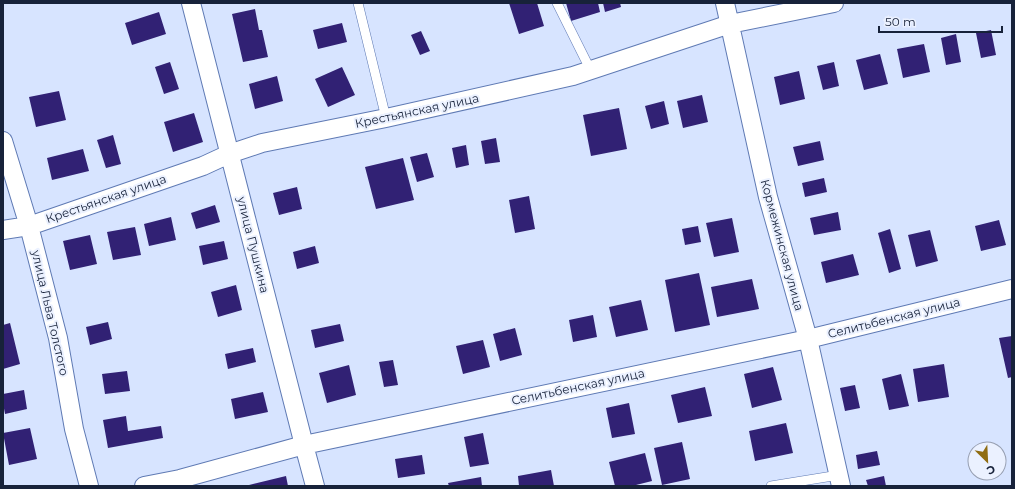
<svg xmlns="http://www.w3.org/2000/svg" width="1015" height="489" viewBox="0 0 1015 489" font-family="Montserrat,sans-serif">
<rect width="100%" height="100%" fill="#d7e4ff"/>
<path fill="#312174" d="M509 3H537L544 26 519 34Z
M566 3H598L600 12 571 21Z
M603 3H620L621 7 605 12Z
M255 9 259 30H262L268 57 243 62 232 14Z
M159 12 166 34 132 45 125 23Z
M342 23 347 42 318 49 313 30Z
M991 30 996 55 981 58 976 33Z
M421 31 430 51 420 55 411 35Z
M956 34 961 62 946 65 941 38Z
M924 44 930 72 903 78 897 49Z
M880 54 888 84 864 90 856 60Z
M170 62 179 89 164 94 155 67Z
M834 62 839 86 823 90 817 66Z
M342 67 355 95 328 107 315 79Z
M799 71 805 99 780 105 774 77Z
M277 76 283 101 255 109 249 84Z
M59 91 66 120 36 127 29 97Z
M702 95 708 122 683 128 677 101Z
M664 101 669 124 651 129 645 106Z
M619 108 627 149 591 156 583 115Z
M194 113 203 142 173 152 164 122Z
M113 135 121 164 106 168 97 140Z
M496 138 500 162 485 164 481 141Z
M820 141 824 160 798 166 793 147Z
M466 145 469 165 456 168 452 148Z
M83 149 89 171 52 180 47 158Z
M427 153 434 177 417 182 410 157Z
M403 158 414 200 376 209 365 167Z
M824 178 827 192 805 197 802 183Z
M297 187 302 209 279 215 273 193Z
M529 196 535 229 515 233 509 200Z
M215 205 220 222 196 229 191 213Z
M838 212 841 230 814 235 810 218Z
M171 217 176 240 149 246 144 224Z
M732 218 739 252 714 257 706 223Z
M999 220 1006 245 981 251 975 226Z
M698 226 701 242 685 245 682 229Z
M135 227 141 255 113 260 107 232Z
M890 229 901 269 889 273 878 233Z
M930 230 938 261 916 267 908 235Z
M90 235 97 264 70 270 63 241Z
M224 241 228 259 203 265 199 246Z
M315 246 319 263 297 269 293 252Z
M853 254 859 275 826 283 821 262Z
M699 273 710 325 675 332 665 280Z
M752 279 759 309 717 317 711 287Z
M236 285 242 310 218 317 211 292Z
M641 300 648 330 616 337 609 307Z
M593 315 597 337 573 342 569 320Z
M108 322 112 339 90 345 86 327Z
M10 323 20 364 3 369V325Z
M340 324 344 341 315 348 311 330Z
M515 328 522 355 500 361 493 334Z
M1012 336V377L1008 378 999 338Z
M483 340 490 367 463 374 456 346Z
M253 348 256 362 228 369 225 354Z
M393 360 398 385 384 387 379 362Z
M944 364 949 397 918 402 913 369Z
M349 365 356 395 327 403 319 373Z
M773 367 782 400 752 408 744 374Z
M127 371 130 391 105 394 102 374Z
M901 374 909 406 889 410 882 379Z
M855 385 860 408 845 411 840 388Z
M705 387 712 416 678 423 671 395Z
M24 390 27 409 5 414 3 403V394Z
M263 392 268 412 235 419 231 399Z
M629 403 635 434 612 438 606 408Z
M126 416 128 431 161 426 163 438 108 448 103 420Z
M786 423 793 453 755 461 749 431Z
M30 428 37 459 9 465 3 433Z
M483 433 489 464 470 467 464 437Z
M682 442 690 479 662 485 654 448Z
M877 451 880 465 858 469 856 455Z
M645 453 652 481 632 486H615L609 462Z
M422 455 425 474 398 478 395 459Z
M551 470 554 486H519L518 476Z
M286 476 288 486H249V485Z
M884 476 886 486H868L866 480Z
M481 477 482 486H449L448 483Z"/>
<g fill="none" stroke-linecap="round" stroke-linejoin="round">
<defs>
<path id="lane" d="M358 3 386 118
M557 3 591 71
M771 486 839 475"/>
<path id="street" d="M191 3 304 445 315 486
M725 3 768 197 808 339 841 486
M3 141 29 226 58 338 74 429 89 486
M3 230 29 226 203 166 229 154 262 143 386 118 573 76 730 24 834 3
M144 486 180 479 304 445 808 339 1012 289"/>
</defs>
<use href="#lane" stroke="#5f7ab4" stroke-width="10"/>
<use href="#street" stroke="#5f7ab4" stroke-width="20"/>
<use href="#lane" stroke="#fff" stroke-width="9"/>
<use href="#street" stroke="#fff" stroke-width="18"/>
</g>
<g text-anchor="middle" stroke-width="4" stroke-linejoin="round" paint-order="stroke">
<g font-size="12" fill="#17223a" stroke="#ebf1ff">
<text transform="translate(417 111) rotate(-12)" y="4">Крестьянская улица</text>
<text transform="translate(106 199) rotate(-19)" y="4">Крестьянская улица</text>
<text transform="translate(253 245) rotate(76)" y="4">улица Пушкина</text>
<text transform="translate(782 245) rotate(75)" y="4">Кормежинская улица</text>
<text transform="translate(50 313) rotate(77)" y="4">улица Льва Толстого</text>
<text transform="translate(894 318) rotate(-14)" y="4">Селитьбенская улица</text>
<text transform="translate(578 387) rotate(-12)" y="4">Селитьбенская улица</text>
</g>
</g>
<rect width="1015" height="489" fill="none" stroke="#17223a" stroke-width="8"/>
<g transform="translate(987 461) rotate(156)"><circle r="19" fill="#ebf1ff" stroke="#969eb0"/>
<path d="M0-3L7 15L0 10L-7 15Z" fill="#906d12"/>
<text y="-6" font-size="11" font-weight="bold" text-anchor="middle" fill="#17223a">С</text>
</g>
<path d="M879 26v6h123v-6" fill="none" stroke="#17223a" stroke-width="2"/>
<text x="885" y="26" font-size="12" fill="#17223a" stroke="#ebf1ff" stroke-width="3" paint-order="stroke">50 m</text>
</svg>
